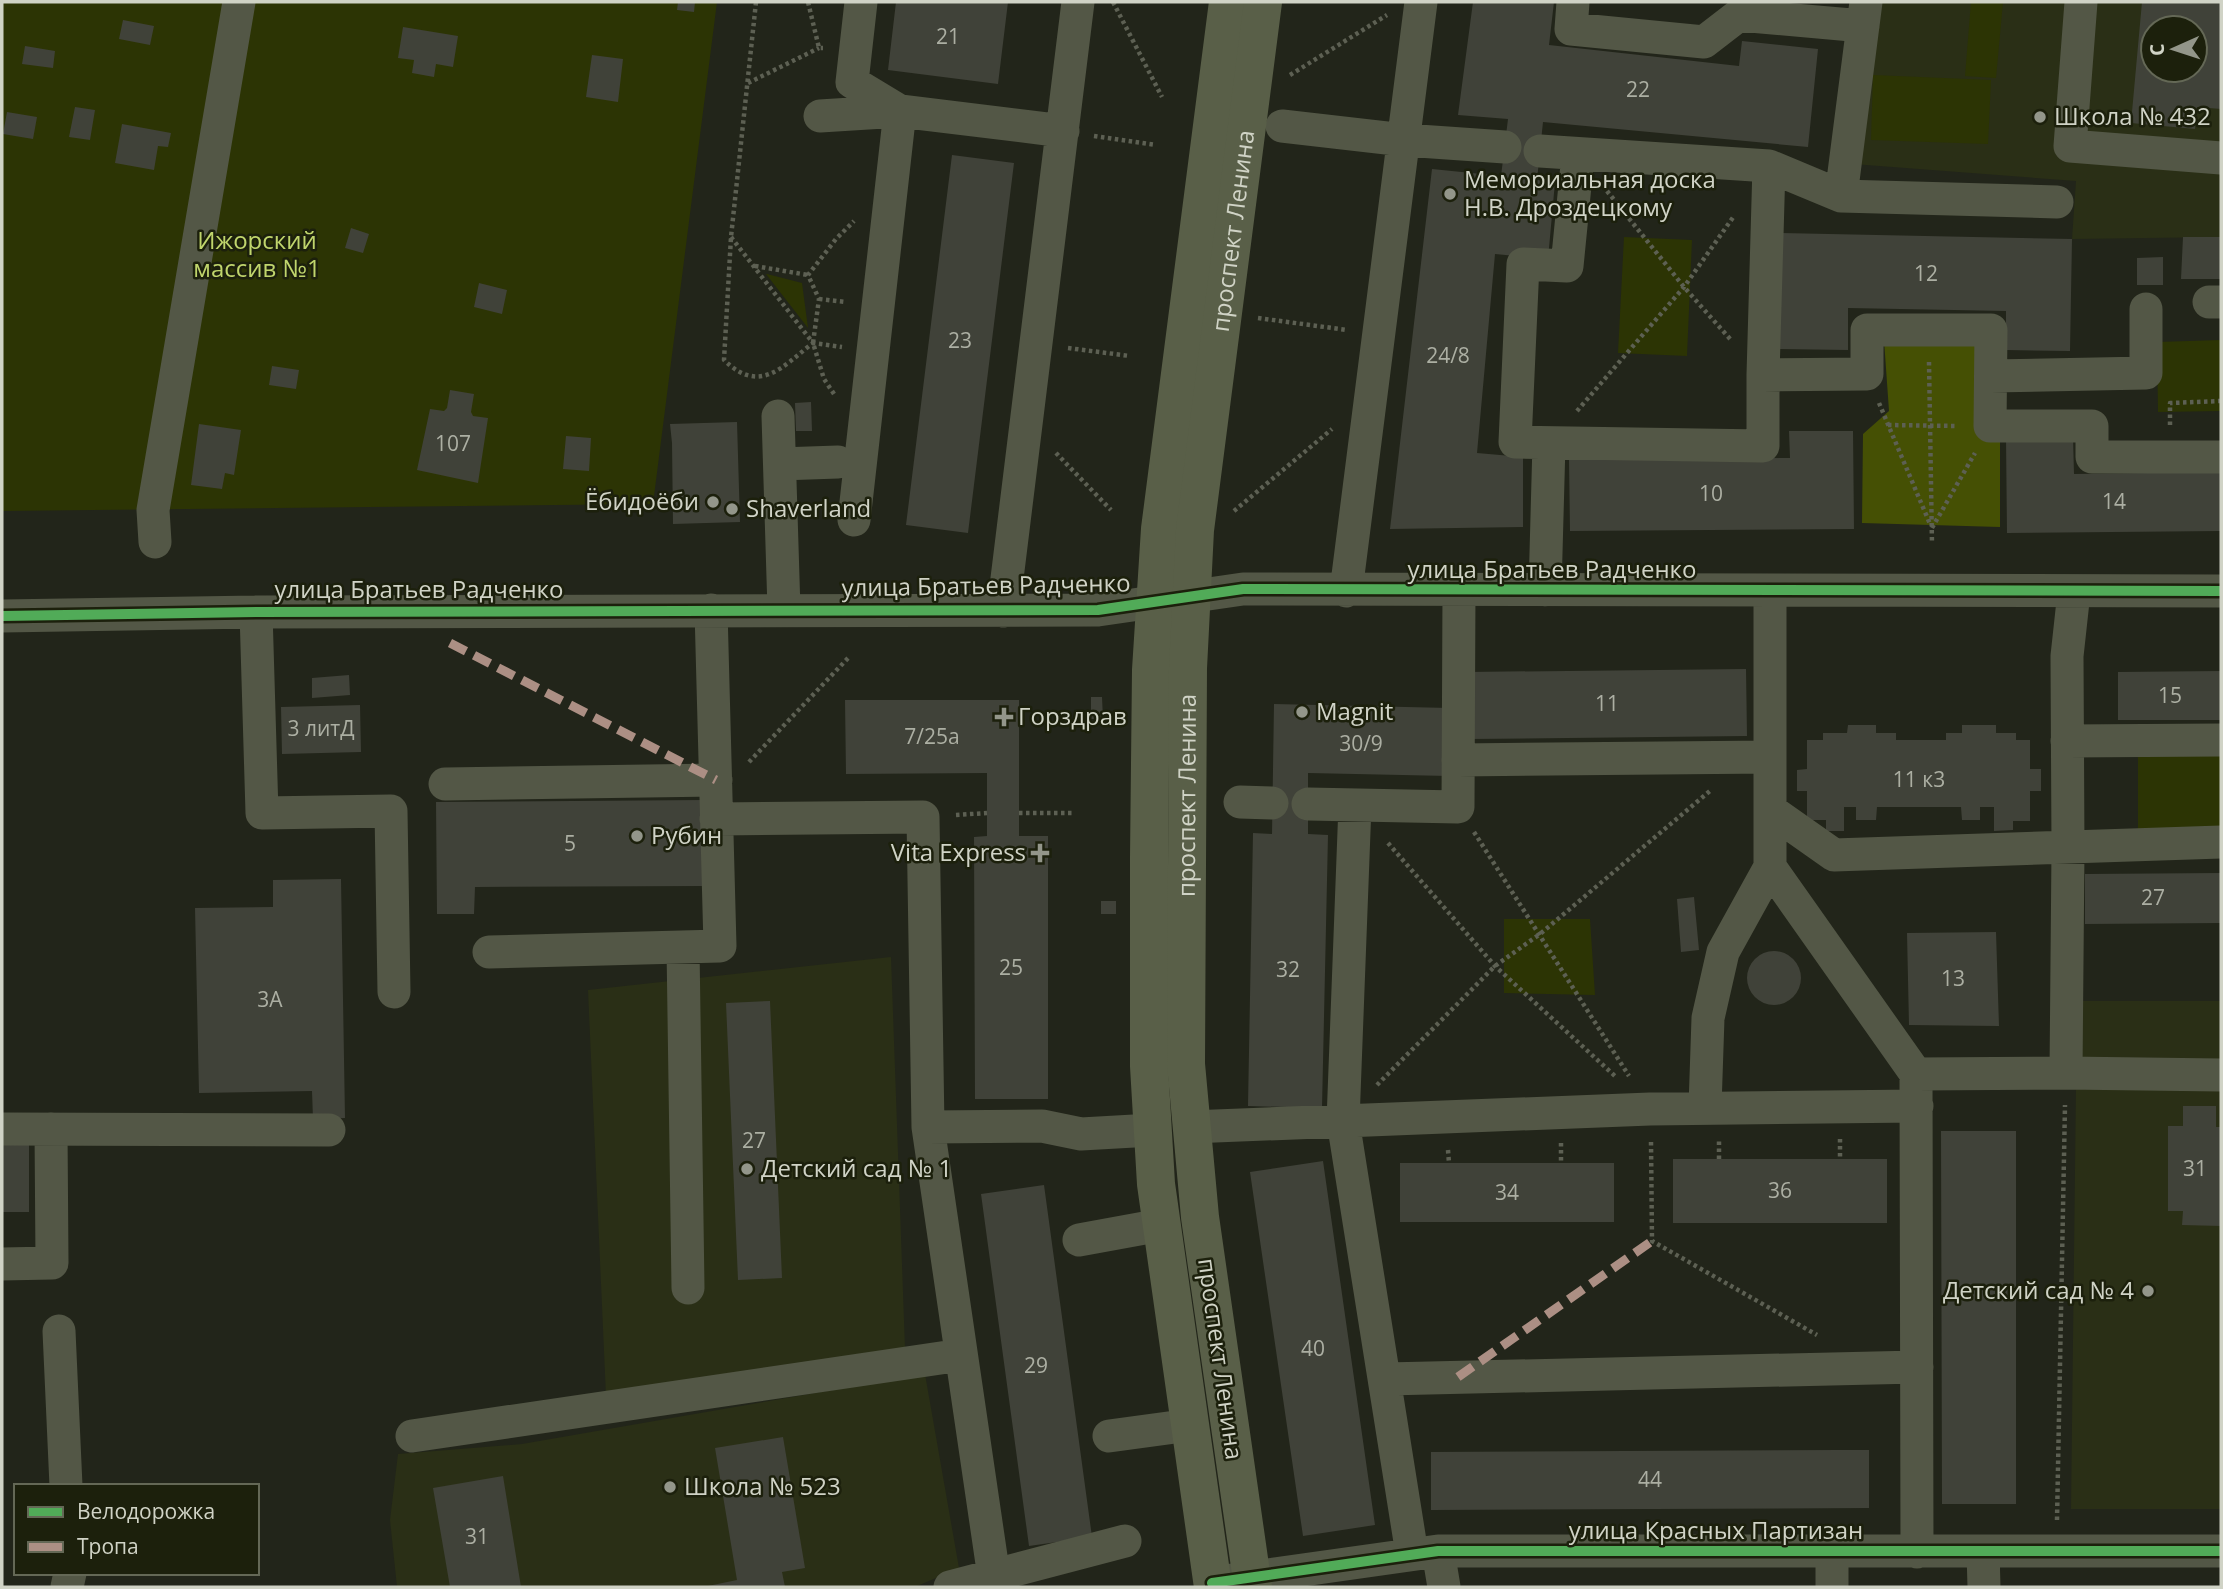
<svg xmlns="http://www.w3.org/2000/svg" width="2223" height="1589" viewBox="0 0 2223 1589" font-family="'Open Sans',sans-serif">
<rect width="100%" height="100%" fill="#22251a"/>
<path fill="#2a2f16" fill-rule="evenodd" d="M1874 2H2221V237L2072 239 2076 181 1853 164ZM2153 28H2195V70H2153Z
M891 957 905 1348 606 1396 588 990Z
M2077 1001H2221V1509H2071Z
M925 1374 959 1568 915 1587H397L390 1520 398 1454 522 1444Z"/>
<path fill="#2c3404" d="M2 2H717L653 504 2 511Z
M1971 2H2003L1996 78 1965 76Z
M1873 75 1991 80 1988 144 1871 140Z
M1624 237 1692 240 1687 356 1618 353Z
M767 274 802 283 808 328 766 274Z
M2221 340V411L2158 412 2157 342Z
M2221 751V829L2138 831V753Z
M1504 919H1590L1595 995 1504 993Z"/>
<path fill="#455004" d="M1884 340H1986L2000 442V527L1862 523 1863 434 1889 411Z"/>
<path fill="#404239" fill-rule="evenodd" d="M678 2H695L694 12 677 10Z
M896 2H1008L998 84 888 70Z
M1473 2H1554L1549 45 1739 66 1742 41 1818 49 1808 147 1543 122 1537 180 1555 182 1548 259 1495 254 1477 453 1523 457V527L1390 529 1432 169 1501 176 1508 119 1458 115Z
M2142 2H2221V109L2197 107 2195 129 2131 123ZM2153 28H2195V70H2153Z
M123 20 154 26 150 45 119 39Z
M403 27 458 36 453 67 436 64 434 77 412 73 414 60 398 58Z
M25 46 55 51 53 68 22 64Z
M592 55 623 59 618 102 586 97Z
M75 107 95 110 90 140 69 137Z
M7 112 37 117 33 139 3 134Z
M122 124 171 133 168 147 158 146 154 170 115 163Z
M952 155 1014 163 968 533 906 525Z
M351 228 369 234 363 253 345 248Z
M1781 233 2072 239 2070 351 2006 350V311L1848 308V350L1779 349Z
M2183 237H2221V279H2181Z
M2163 257V285H2137V258Z
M479 283 507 290 502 314 474 307Z
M272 366 299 370 296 389 269 385Z
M450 390 474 394 471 412 473 416 488 418 478 483 417 470 430 409 444 411 447 408Z
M811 402 812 431H796L795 403Z
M737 422 740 522 673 524 672 443 670 424Z
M199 424 241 430 234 475 225 473 222 489 191 485Z
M1789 431H1853L1854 529 1570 531 1569 460 1790 458Z
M566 436 591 438 589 471 563 469Z
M2006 437H2073L2074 474 2221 472V531L2007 533Z
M1746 669 1747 736 1469 739 1468 672Z
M2221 671V720H2118V672Z
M349 675 350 695 312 698V678Z
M1091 697H1102L1103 719H1091Z
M845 700H1019V836H1048V1099H975L974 837 987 836V773L846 774Z
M1274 704 1450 708 1449 776 1308 773V834L1328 835 1322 1108 1248 1106 1253 833 1272 834Z
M360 705 361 752 282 754 281 707Z
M1848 725H1876V733H1896V740H1946V733H1962V725H1996V733H2016V740H2030V769H2041V791H2030V821H2013V830L1994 831V807H1980V820H1962L1961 807H1877L1876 820H1856V807H1844V831H1826V820H1807V791H1797V770L1807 769V740H1823V733H1847Z
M704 800V886L475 887 474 914H437L436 802Z
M2221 873V923L2085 924V874Z
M341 879 345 1118 313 1119 312 1091 199 1093 195 908 273 907V880Z
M1694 897 1699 950 1681 952 1677 899Z
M1101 901H1116V914H1101Z
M1996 932 1999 1026 1909 1025 1907 933Z
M1747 978a27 27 0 1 1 54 0a27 27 0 1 1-54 0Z
M770 1001 782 1278 738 1280 726 1003Z
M2183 1106H2216V1127H2221V1226L2182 1225 2183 1211H2168V1126H2183Z
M1941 1131H2016V1504H1942Z
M2 1145H29V1212H2Z
M1673 1159H1887V1223H1673Z
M1323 1161 1375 1525 1303 1536 1250 1172Z
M1400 1163H1614V1222H1400Z
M1044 1185 1092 1537 1029 1546 981 1194Z
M783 1437 805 1568 782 1572 785 1587H703L737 1580 715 1448Z
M1840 1450H1869V1508L1431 1510V1452Z
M503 1476 521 1587H450L433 1488Z"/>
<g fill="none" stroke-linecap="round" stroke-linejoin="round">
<path stroke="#5d6053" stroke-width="4.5" stroke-dasharray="3.5 3.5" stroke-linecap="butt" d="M756 2 731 237 724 360C760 395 782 367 813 343
M808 2 819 48H823
M1113 2 1162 97
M1290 75 1387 15
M748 83 819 48
M1094 136 1156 145
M1607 191 1684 287 1731 340
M731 237 813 343 842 347
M755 266 808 275
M819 299 846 302
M1258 318 1347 330
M1068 348 1130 356
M1929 362 1932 544
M834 394 824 379 813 343 819 299 808 275 836 239 854 221
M1879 403 1930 524
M1577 411 1684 287 1734 216
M1888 425 1957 426
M2170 425V403L2221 401
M1056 453 1111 510
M1234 511 1332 429
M1932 528 1975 453
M749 762 850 656
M1019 813H1074
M956 815 987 813
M1474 832 1629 1076
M1388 843 1495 966 1616 1077
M1377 1085 1495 966 1540 934 1711 790
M1840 1139V1159
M1651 1142 1652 1241 1817 1335
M1561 1143V1163
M1448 1150 1449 1163
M1719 1159V1139
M2057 1520 2065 1105"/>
<path stroke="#535746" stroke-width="33" d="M861 2 852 82 900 111
M1573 2 1571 29 1704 42 1739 15 1863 26
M2081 2 2070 146 2221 158
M820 116 900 111 1063 131
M1282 126 1404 140 1505 147
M1540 151 1769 166 1841 196 2057 202
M1578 155 1567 266 1523 264 1515 442 1763 446V375L1769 166
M1841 196 1866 2
M2209 302H2221
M1763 375 1867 374V330H1991L1990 426H2092V457H2221
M1991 376 2146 373V309
M778 416 784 610
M780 464 838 462
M854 520 900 111
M155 542 153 510 239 2
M1545 590 1549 443
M1346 591 1421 2
M1770 591V867L1916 1074 1917 1552
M1003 611 1078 2
M256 612 262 813 391 811 394 992
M2 616 256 612 1098 610 1243 589 2221 591
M2067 741 2221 740
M1458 760 1770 757
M445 784 716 780
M1240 802 1272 803
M1308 804 1458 807 1459 590
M1355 805 1343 1121 1412 1554
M1770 810 1834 855 2221 842
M716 819 923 817 928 1127 994 1577
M683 947 688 1288
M489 952 720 946 711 610
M2066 1073 2221 1075
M1916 1074 2066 1073 2068 849 2067 656 2074 592
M1705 1107 1708 1018 1723 952 1770 867
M928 1127 1042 1126 1081 1134 1152 1130
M1190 1127 1650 1109 1917 1106
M2 1129 329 1130
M1079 1240 1161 1225
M2 1264 52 1263 51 1129
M59 1331 66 1486
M1386 1379 1917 1367
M412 1436 961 1355
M1109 1436 1190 1425
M1438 1551 1444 1587
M1983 1552 1984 1587
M1225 1581 1438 1551H2221
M67 1587 70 1573
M950 1587 1125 1541
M1832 1587V1552"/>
<g stroke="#595f48" stroke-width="38">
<path d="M1213 1587 1156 1184 1149 1066V857L1151 670 1160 529 1228 2"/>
<path id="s1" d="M1253 1587 1200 1217 1186 1064 1188 668 1195 530 1263 2"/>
</g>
<path stroke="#ac8f84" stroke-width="9" stroke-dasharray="18 9" stroke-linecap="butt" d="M450 643 716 780
M1458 1377 1652 1241"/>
<defs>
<path id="cycleway" d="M2 616 256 612 1098 610 1243 589 2221 591
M1212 1583 1438 1551H2221"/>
</defs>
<use href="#cycleway" stroke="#1c200c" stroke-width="15"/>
<use href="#cycleway" stroke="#51ab58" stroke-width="10"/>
</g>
<g fill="#93968a" stroke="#1c200c" stroke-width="2.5">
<circle cx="2040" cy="117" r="7"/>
<circle cx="1450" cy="194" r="7"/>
<circle cx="713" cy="502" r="7"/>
<circle cx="732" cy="509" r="7"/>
<circle cx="1302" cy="712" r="7"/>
<path d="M1000.5 706.5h7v7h7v7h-7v7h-7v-7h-7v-7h7z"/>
<circle cx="637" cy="836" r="7"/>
<path d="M1036.5 842.5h7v7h7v7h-7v7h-7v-7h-7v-7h7z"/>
<circle cx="747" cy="1169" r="7"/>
<circle cx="2148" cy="1291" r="7"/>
<circle cx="670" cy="1487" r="7"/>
</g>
<g text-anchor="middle" stroke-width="5" stroke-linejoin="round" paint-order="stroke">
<g font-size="21" fill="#acafa3">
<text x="948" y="44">21</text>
<text x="1638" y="97">22</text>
<text x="1926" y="281">12</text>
<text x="960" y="348">23</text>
<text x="1448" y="363">24/8</text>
<text x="453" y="451">107</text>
<text x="1711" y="501">10</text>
<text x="2114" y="509">14</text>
<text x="2170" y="703">15</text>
<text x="1607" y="711">11</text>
<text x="321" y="736">3 литД</text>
<text x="932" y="744">7/25а</text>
<text x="1361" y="751">30/9</text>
<text x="1919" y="787">11 к3</text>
<text x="570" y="851">5</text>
<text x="2153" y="905">27</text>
<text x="1011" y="975">25</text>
<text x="1288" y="977">32</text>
<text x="1953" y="986">13</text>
<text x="270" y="1007">3А</text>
<text x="754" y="1148">27</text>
<text x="2195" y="1176">31</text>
<text x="1780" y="1198">36</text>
<text x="1507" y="1200">34</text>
<text x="1313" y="1356">40</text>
<text x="1036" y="1373">29</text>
<text x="1650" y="1487">44</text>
<text x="477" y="1544">31</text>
</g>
<g font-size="24" fill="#d0d3c6" stroke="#1c200c" text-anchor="start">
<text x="2054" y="125">Школа № 432</text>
<text x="1464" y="188">Мемориальная доска<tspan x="1464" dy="28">Н.В. Дроздецкому</tspan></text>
<text x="699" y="510" text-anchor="end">Ёбидоёби</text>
<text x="746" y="517">Shaverland</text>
<text x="1316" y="720">Magnit</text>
<text x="1018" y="725">Горздрав</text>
<text x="651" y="844">Рубин</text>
<text x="1026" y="861" text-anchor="end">Vita Express</text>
<text x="761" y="1177">Детский сад № 1</text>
<text x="2134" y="1299" text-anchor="end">Детский сад № 4</text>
<text x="684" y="1495">Школа № 523</text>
</g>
<g font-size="24" fill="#d0d3c6" stroke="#1c200c">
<text dy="8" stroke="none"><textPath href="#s1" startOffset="1363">проспект Ленина</textPath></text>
<text x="1552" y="578">улица Братьев Радченко</text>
<text transform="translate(986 586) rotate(-1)" y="8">улица Братьев Радченко</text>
<text x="419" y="598">улица Братьев Радченко</text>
<text dy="8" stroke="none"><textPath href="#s1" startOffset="796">проспект Ленина</textPath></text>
<text transform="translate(1220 1359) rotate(82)" y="8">проспект Ленина</text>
<text x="1716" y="1539">улица Красных Партизан</text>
</g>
<g font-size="24" fill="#c0d56c" stroke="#1c200c">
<text x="257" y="249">Ижорский<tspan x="257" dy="28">массив №1</tspan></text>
</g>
</g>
<rect width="2223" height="1589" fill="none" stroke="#d0d3c6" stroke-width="7"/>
<rect x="14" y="1484" width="245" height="91" fill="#1c200c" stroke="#646856" stroke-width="2"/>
<rect x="28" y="1507" width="35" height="10" fill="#51ab58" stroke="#646856" stroke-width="2"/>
<text x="77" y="1519" font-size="21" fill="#d0d3c6">Велодорожка</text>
<rect x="28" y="1542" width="35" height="10" fill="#ac8f84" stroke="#646856" stroke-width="2"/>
<text x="77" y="1554" font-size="21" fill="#d0d3c6">Тропа</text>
<g transform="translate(2174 49) rotate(267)"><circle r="33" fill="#1c200c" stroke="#646856" stroke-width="2"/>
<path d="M0-5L12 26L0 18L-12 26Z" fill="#93968a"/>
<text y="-10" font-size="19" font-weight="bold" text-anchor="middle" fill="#d0d3c6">С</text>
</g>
</svg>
